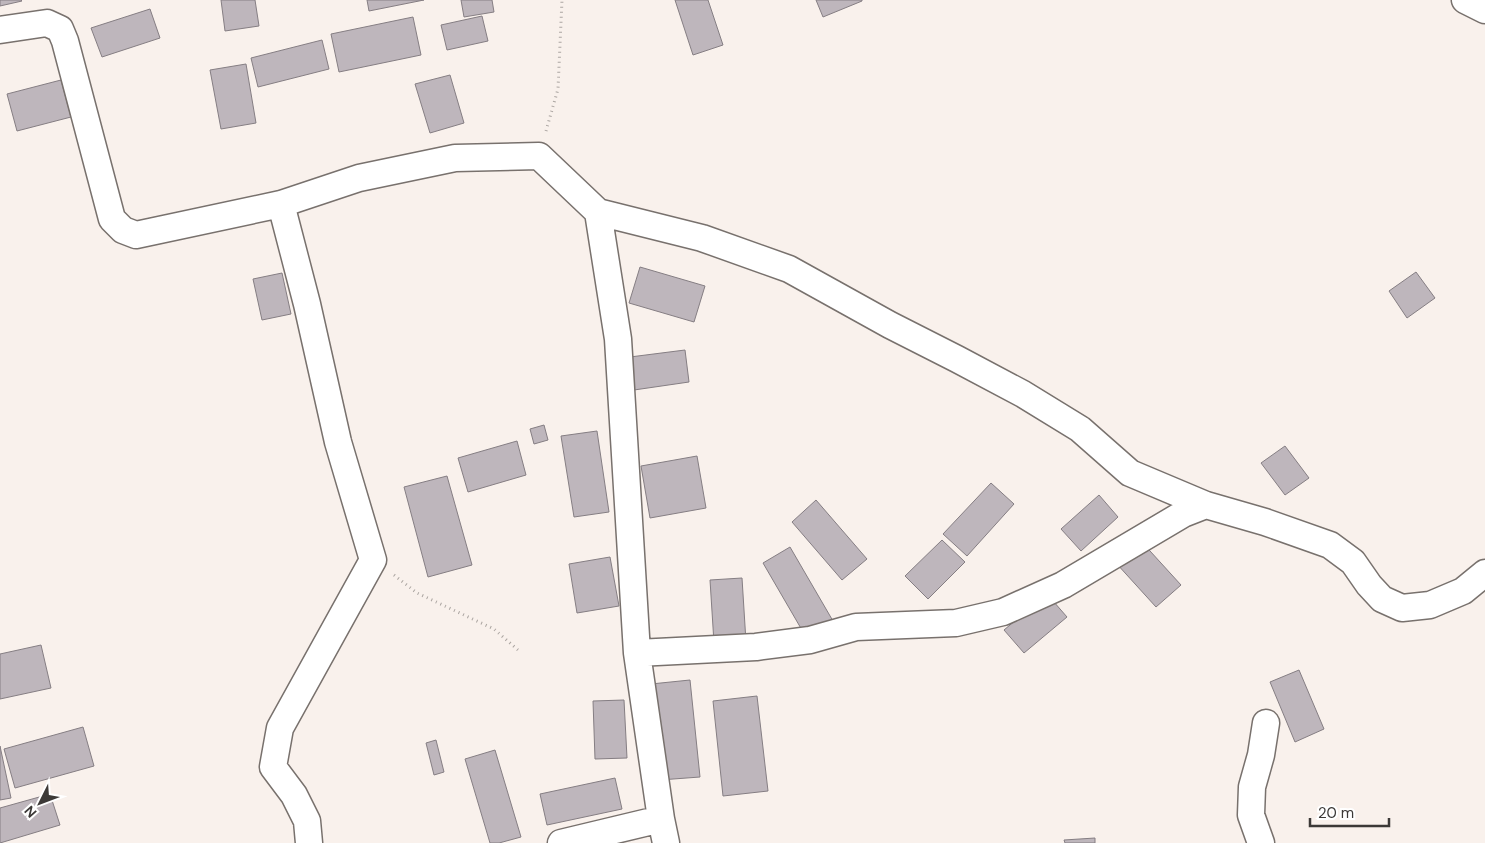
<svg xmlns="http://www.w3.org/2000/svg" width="1485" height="843" viewBox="0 0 1485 843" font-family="'DM Sans',sans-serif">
<rect width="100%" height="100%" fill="#f9f1ec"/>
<path fill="#beb6bc" stroke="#857e83" d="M0 0H21L22 1 0 6Z
M221 0H255L259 26 225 31Z
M367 0H424L369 11Z
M461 0H492L494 12 464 17Z
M675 0H708L723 45 693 55Z
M816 0H862V1L823 17Z
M150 9 160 38 102 57 91 28Z
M482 16 488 41 447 50 441 25Z
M413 17 421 55 339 72 331 34Z
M322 40 329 69 258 87 251 58Z
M246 64 256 123 221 129 210 70Z
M450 75 464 123 430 133 415 84Z
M61 80 71 117 17 131 7 94Z
M640 267 705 286 694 322 629 303Z
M1416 272 1435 298 1407 318 1389 291Z
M282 273 291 314 262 320 253 279Z
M685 350 689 382 634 390 630 357Z
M544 425 548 440 534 444 530 429Z
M597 431 609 512 574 517 561 436Z
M517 441 526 475 468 492 458 458Z
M1285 446 1309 478 1285 495 1261 463Z
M697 456 706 508 650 518 641 466Z
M447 476 472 565 428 577 404 487Z
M991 483 1014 504 967 556 943 534Z
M1099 495 1118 517 1081 551 1061 529Z
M816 500 867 559 842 580 792 522Z
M942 540 965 562 928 599 905 576Z
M1140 540 1181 585 1156 607 1116 563Z
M790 547 833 621 806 637 763 563Z
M610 557 619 606 577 613 569 564Z
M742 578 746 642 714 643 710 580Z
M1047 594 1067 617 1024 653 1004 630Z
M41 645 51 688 0 699V654Z
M1299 670 1324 729 1295 742 1270 682Z
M690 680 700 777 660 780 651 684Z
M757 696 768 791 723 796 713 701Z
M624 700 627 758 595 759 593 701Z
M83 727 94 766 15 788 4 749Z
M436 740 444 772 434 775 426 743Z
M0 746 11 798 0 800Z
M495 750 521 837 499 843H490L465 759Z
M615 778 622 809 547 825 540 794Z
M50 794 60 825 0 843V808Z
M1095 838V843H1065L1064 840Z"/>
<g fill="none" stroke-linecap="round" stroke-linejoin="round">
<defs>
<path id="street" d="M1465 0 1485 10
M0 30 47 23 60 29 65 41 112 219 123 230 136 235 281 204 359 178 455 158 539 156 598 212 702 238 789 269 890 325 957 359 1023 394 1080 429 1130 473 1206 505 1265 522 1330 545 1353 562 1369 585 1382 599 1402 608 1430 605 1463 591 1485 573
M281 204 307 304 338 442 373 560 280 728 273 767 294 795 307 821 309 843
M598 212 618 339 637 653 661 819
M637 653 756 647 810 640 856 627 956 623 1003 612 1063 585 1183 514 1206 505
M561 843 661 819 666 843
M1261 843 1251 815 1252 787 1261 755 1266 723"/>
</defs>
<use href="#street" stroke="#78716d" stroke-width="29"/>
<path stroke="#aba5a1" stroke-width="3" stroke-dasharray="1 4" stroke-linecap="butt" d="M546 131 558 89 562 0
M394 575 417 593 494 629 518 650"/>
<use href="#street" stroke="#fff" stroke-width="26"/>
</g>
<g transform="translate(40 803) rotate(228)" stroke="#ffffff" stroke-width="4" paint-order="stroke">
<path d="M0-4L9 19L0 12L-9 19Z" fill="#3c3937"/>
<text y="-8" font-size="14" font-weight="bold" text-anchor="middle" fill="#3c3937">N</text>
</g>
<path d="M1310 818v8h79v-8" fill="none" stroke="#3c3937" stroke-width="2.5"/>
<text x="1318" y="818" font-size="15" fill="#3c3937" stroke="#ffffff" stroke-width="4" paint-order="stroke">20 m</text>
</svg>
